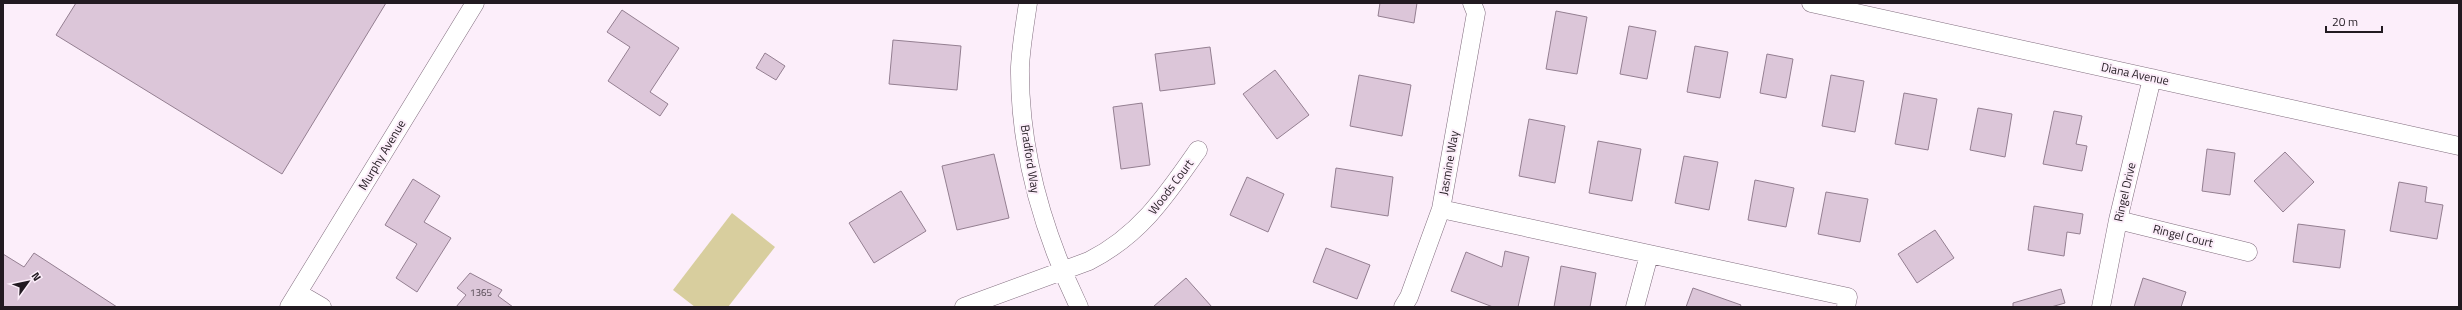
<svg xmlns="http://www.w3.org/2000/svg" width="2462" height="310" viewBox="0 0 2462 310" font-family="'Titillium Web',sans-serif">
<rect width="100%" height="100%" fill="#fceefa"/>
<path fill="#d8ce9e" d="M732 213 775 247 728 307H695L673 290Z"/>
<path fill="#dcc6d9" stroke="#947f91" d="M76 3H386L282 174 56 35Z
M1380 3H1417L1414 23 1378 16Z
M622 10 679 48 650 92 668 104 660 116 608 81 630 47 607 32Z
M1556 11 1587 17 1577 74 1546 69Z
M1629 26 1656 31 1647 79 1620 74Z
M893 40 961 46 957 90 889 84Z
M1695 46 1728 52 1720 98 1687 92Z
M1210 47 1215 84 1160 91 1155 54Z
M765 53 785 66 776 80 756 68Z
M1767 54 1793 59 1786 98 1760 93Z
M1275 70 1309 115 1277 139 1243 94Z
M1359 75 1411 85 1402 136 1350 126Z
M1831 75 1864 81 1855 132 1822 126Z
M1904 93 1937 99 1928 150 1895 144Z
M1142 103 1150 165 1121 169 1113 107Z
M1978 108 2012 114 2005 157 1970 150Z
M2054 111 2082 116 2076 144 2087 146 2082 171 2043 164Z
M1529 119 1565 126 1555 183 1519 176Z
M1598 141 1641 149 1632 201 1589 193Z
M2207 149 2235 153 2230 195 2202 191Z
M2285 152 2314 182 2283 212 2254 181Z
M994 154 1009 218 957 230 942 166Z
M1684 156 1718 162 1709 210 1675 203Z
M1336 168 1393 177 1388 216 1331 207Z
M1247 177 1284 194 1268 232 1230 215Z
M413 179 440 196 424 222 451 238 417 292 396 278 417 244 385 225Z
M1755 180 1794 188 1786 227 1748 220Z
M2399 182 2427 187 2425 202 2443 205 2437 239 2390 231Z
M901 191 926 231 874 263 849 223Z
M1826 192 1868 199 1860 242 1818 234Z
M2034 206 2083 214 2080 234 2067 232 2064 256 2028 250Z
M2298 224 2345 230 2340 268 2293 262Z
M1935 230 1954 258 1917 283 1898 254Z
M1326 248 1370 265 1357 299 1313 282Z
M1505 251 1529 257 1518 307H1493L1451 291 1466 252 1502 267Z
M34 253 117 307H3V254L24 267Z
M1561 266 1596 273 1590 307H1554Z
M470 273 502 290 498 296 513 307H456L466 295 457 288Z
M1186 278 1212 307H1153Z
M2143 278 2186 292 2181 307H2134Z
M1693 288 1741 305 1740 307H1686Z
M2061 289 2065 303 2051 307H2013V303Z"/>
<g fill="none" stroke-linecap="round" stroke-linejoin="round">
<defs>
<path id="minor" d="M1028 3C1025 24 1021 46 1020 67 1019 151 1043 232 1079 307
M1811 3 2459 146
M1441 209 1848 297 1846 307
M2118 220 2248 252
M298 293 322 307
M289 307 475 3
M964 307 1089 261C1140 235 1166 196 1198 150
M1403 307 1409 297 1441 209 1476 13 1472 3
M1635 307 1649 255
M2101 307 2118 220 2152 78"/>
</defs>
<use href="#minor" stroke="#816d7e" stroke-width="19"/>
<use href="#minor" stroke="#fff" stroke-width="18"/>
</g>
<g text-anchor="middle" stroke-width="4" stroke-linejoin="round" paint-order="stroke">
<g font-size="10" fill="#50454f">
<text x="481" y="296">1365</text>
</g>
<g font-size="12" fill="#221a21" stroke="#fceefa">
<text transform="translate(2135 74) rotate(12)" y="4">Diana Avenue</text>
<text transform="translate(382 155) rotate(-59)" y="4">Murphy Avenue</text>
<text transform="translate(1030 159) rotate(81)" y="4">Bradford Way</text>
<text transform="translate(1449 163) rotate(-80)" y="4">Jasmine Way</text>
<text transform="translate(1171 187) rotate(-53)" y="4">Woods Court</text>
<text transform="translate(2125 192) rotate(-77)" y="4">Ringel Drive</text>
<text transform="translate(2183 236) rotate(14)" y="4">Ringel Court</text>
</g>
</g>
<rect width="2462" height="310" fill="none" stroke="#221a21" stroke-width="8"/>
<g transform="translate(28 282) rotate(57)" stroke="#fceefa" stroke-width="3" paint-order="stroke">
<path d="M0-3L7 15L0 10L-7 15Z" fill="#221a21"/>
<text y="-6" font-size="11" font-weight="bold" text-anchor="middle" fill="#221a21">N</text>
</g>
<path d="M2326 26v6h56v-6" fill="none" stroke="#221a21" stroke-width="2"/>
<text x="2332" y="26" font-size="12" fill="#221a21" stroke="#fceefa" stroke-width="3" paint-order="stroke">20 m</text>
</svg>
